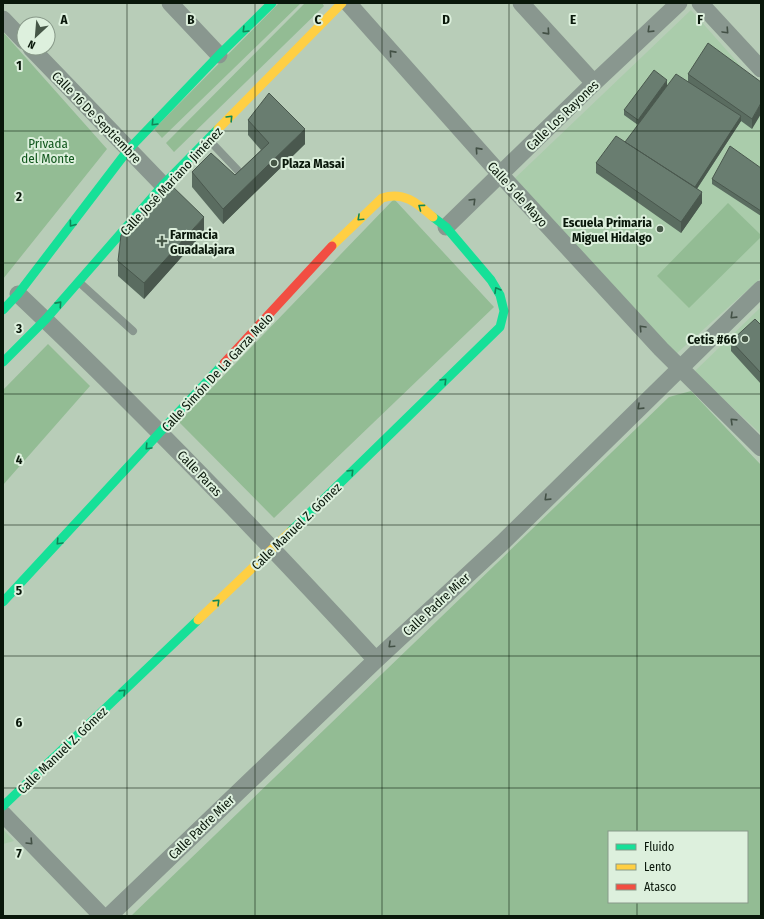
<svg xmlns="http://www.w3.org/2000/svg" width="764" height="919" viewBox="0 0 764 919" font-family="'Fira Sans Condensed',sans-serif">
<rect width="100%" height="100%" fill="#b8cdb8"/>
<path fill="#aaccab" d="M691 10 761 89V278L676 354 513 180Z
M761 307V434L702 379 695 371Z
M3 829 14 841 3 844Z"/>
<path fill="#93bc94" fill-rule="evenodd" d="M279 3H301L162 138 154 129Z
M305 3H322L324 6 174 152 166 143Z
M3 32 107 149 3 279Z
M394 199 494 307 274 518 179 422Z
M728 203 761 235V237L689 308 657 276Z
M48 344 90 386 3 485V390Z
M691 391 761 465V916H131L669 397ZM609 832H747V902H609Z"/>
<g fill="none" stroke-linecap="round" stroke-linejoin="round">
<path stroke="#89978f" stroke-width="8" d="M209 140 246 179
M80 283 133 331"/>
<path stroke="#89978f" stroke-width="17" d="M170 3 219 55
M348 3 500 174 661 349 761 448
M521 3 594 83
M700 3 761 69
M3 19 24 41
M31 48 163 185
M446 227 594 83 679 3
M18 294C142 411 260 534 376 660
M3 814 102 916
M109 916 376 660 502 543 761 289"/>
<path stroke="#16e098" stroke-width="9" d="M3 310 18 294 128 150 219 55 272 3
M3 362 46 319 163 185 218 129
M290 532 500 327 504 311 500 295 491 280 446 227 433 217
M3 602 224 363
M3 806 198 620"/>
<path stroke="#ffcf43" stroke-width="9" d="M218 129 342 3
M332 246 382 198C404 191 417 203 433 217
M198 620 290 532"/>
<path stroke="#f24e42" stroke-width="9" d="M224 363 332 246"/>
</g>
<path fill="#5a6c60" d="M688 74 761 82 752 129 741 121 697 189 702 203 681 233 596 173V163L625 142 688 81Z
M667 86 638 125 624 115V110Z
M248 120 305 144 223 224 192 187V172L235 175 261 150 248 135Z
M761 168V216L712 184V179Z
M204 232 144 299 118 276V261Z
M761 325V384L731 351V341Z"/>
<path fill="#4a584e" d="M667 80V86L638 125V120Z
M761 103V114L752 129V119Z
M741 116V121L692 196V191Z
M305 129V144L223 224V209Z
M702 192V203L681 233V222Z
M204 217V232L144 299V283Z"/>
<path fill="#697d70" stroke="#4a584e" d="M708 43 761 82V103L752 119 688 74Z
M654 70 667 80 638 120 624 110Z
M676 74 741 116 695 187 625 142Z
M269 93 305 129 223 209 192 172 211 153 235 175 269 143 248 120Z
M616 136 702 192 681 222 596 163Z
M730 146 761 168V211L712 179Z
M169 183 204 217 144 283 118 261 121 235Z
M755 319 761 325V373L731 341Z"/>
<defs><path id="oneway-chevron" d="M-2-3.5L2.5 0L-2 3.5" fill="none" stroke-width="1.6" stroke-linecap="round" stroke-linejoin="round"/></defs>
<g stroke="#108658">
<use href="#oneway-chevron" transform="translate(245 30) rotate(135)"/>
<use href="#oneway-chevron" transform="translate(230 118) rotate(-46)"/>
<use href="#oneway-chevron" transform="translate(154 123) rotate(134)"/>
<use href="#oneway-chevron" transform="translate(421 207) rotate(-144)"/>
<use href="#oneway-chevron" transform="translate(360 218) rotate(137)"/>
<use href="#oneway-chevron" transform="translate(72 224) rotate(127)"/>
<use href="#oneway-chevron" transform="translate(497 290) rotate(-120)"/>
<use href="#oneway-chevron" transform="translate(59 304) rotate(-48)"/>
<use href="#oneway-chevron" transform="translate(444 381) rotate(-45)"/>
<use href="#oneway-chevron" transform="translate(148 447) rotate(133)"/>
<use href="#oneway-chevron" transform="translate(351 472) rotate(-45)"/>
<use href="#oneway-chevron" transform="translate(59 542) rotate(133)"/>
<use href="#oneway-chevron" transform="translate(217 602) rotate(-44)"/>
<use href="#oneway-chevron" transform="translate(123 692) rotate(-44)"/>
</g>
<g stroke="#435146">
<use href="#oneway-chevron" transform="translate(650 30) rotate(136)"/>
<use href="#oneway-chevron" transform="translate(726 31) rotate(47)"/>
<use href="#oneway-chevron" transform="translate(547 32) rotate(48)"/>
<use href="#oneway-chevron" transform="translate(392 53) rotate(-132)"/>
<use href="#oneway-chevron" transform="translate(478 150) rotate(-132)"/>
<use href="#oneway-chevron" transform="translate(473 201) rotate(-45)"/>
<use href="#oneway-chevron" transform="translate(733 316) rotate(136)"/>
<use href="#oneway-chevron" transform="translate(642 328) rotate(-133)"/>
<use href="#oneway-chevron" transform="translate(640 407) rotate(136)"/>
<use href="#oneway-chevron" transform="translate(733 421) rotate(-136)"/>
<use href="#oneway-chevron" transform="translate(547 498) rotate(136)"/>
<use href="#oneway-chevron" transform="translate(391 645) rotate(137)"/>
<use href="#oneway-chevron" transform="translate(30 842) rotate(46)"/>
</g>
<path fill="none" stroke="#09170a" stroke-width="1" stroke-opacity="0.55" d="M127 3V916M255 3V916M382 3V916M509 3V916M637 3V832M3 131H761M3 263H761M3 394H761M3 525H761M3 656H761M3 788H761M637 902V916"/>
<g fill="#465747" stroke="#ddf0dd" stroke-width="1.5">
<circle cx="274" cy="163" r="4"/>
<circle cx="660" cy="229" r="4"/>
<path d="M160 235h4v4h4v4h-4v4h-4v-4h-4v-4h4z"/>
<circle cx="745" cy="339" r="4"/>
</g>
<g text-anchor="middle" stroke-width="4" stroke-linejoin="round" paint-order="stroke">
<g font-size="13" fill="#09170a" stroke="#ddf0dd">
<text transform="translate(562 115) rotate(-44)" y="5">Calle Los Rayones</text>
<text transform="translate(97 117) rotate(46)" y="5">Calle 16 De Septiembre</text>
<text transform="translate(171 181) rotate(-47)" y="5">Calle José Mariano Jiménez</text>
<text transform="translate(518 194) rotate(48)" y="5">Calle 5 de Mayo</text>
<text transform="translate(217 372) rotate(-47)" y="5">Calle Simón De La Garza Melo</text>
<text transform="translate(200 473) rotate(46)" y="5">Calle Paras</text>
<text transform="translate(296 526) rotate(-44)" y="5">Calle Manuel Z. Gómez</text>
<text transform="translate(436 604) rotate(-43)" y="5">Calle Padre Mier</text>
<text transform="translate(62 750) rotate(-44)" y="5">Calle Manuel Z. Gómez</text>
<text transform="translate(201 827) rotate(-44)" y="5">Calle Padre Mier</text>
</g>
<g font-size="13" fill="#11571d" stroke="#ddf0dd">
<text x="48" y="148">Privada<tspan x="48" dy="15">del Monte</tspan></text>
</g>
<g font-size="13" font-weight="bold" fill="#09170a" stroke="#ddf0dd" text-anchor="start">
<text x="282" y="168">Plaza Masai</text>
<text x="652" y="227" text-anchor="end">Escuela Primaria<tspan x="652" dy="15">Miguel Hidalgo</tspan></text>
<text x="170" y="239">Farmacia<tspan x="170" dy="15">Guadalajara</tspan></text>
<text x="737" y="344" text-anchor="end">Cetis #66</text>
</g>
</g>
<g font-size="13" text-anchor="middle" font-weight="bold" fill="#09170a" stroke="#ddf0dd" stroke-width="4" stroke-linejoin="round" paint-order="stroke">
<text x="64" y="24">A</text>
<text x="191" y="24">B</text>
<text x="318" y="24">C</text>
<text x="446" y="24">D</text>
<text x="573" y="24">E</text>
<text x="700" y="24">F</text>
<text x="19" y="70">1</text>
<text x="19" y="201">2</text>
<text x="19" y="333">3</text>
<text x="19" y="464">4</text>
<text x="19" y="595">5</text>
<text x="19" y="727">6</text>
<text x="19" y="858">7</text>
</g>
<rect width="764" height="919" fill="none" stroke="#09170a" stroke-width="8"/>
<rect x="608" y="831" width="140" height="72" fill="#ddf0dd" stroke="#889989"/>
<rect x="616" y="844" width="20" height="6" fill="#16e098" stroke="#889989"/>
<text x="644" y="851" font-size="12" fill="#09170a">Fluido</text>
<rect x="616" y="864" width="20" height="6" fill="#ffcf43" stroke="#889989"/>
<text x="644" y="871" font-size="12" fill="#09170a">Lento</text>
<rect x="616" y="884" width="20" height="6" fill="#f24e42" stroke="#889989"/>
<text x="644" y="891" font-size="12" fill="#09170a">Atasco</text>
<g transform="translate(36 36) rotate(206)"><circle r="19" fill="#ddf0dd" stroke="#889989"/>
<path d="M0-3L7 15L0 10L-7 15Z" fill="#465747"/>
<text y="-6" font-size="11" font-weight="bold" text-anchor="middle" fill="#09170a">N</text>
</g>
</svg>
